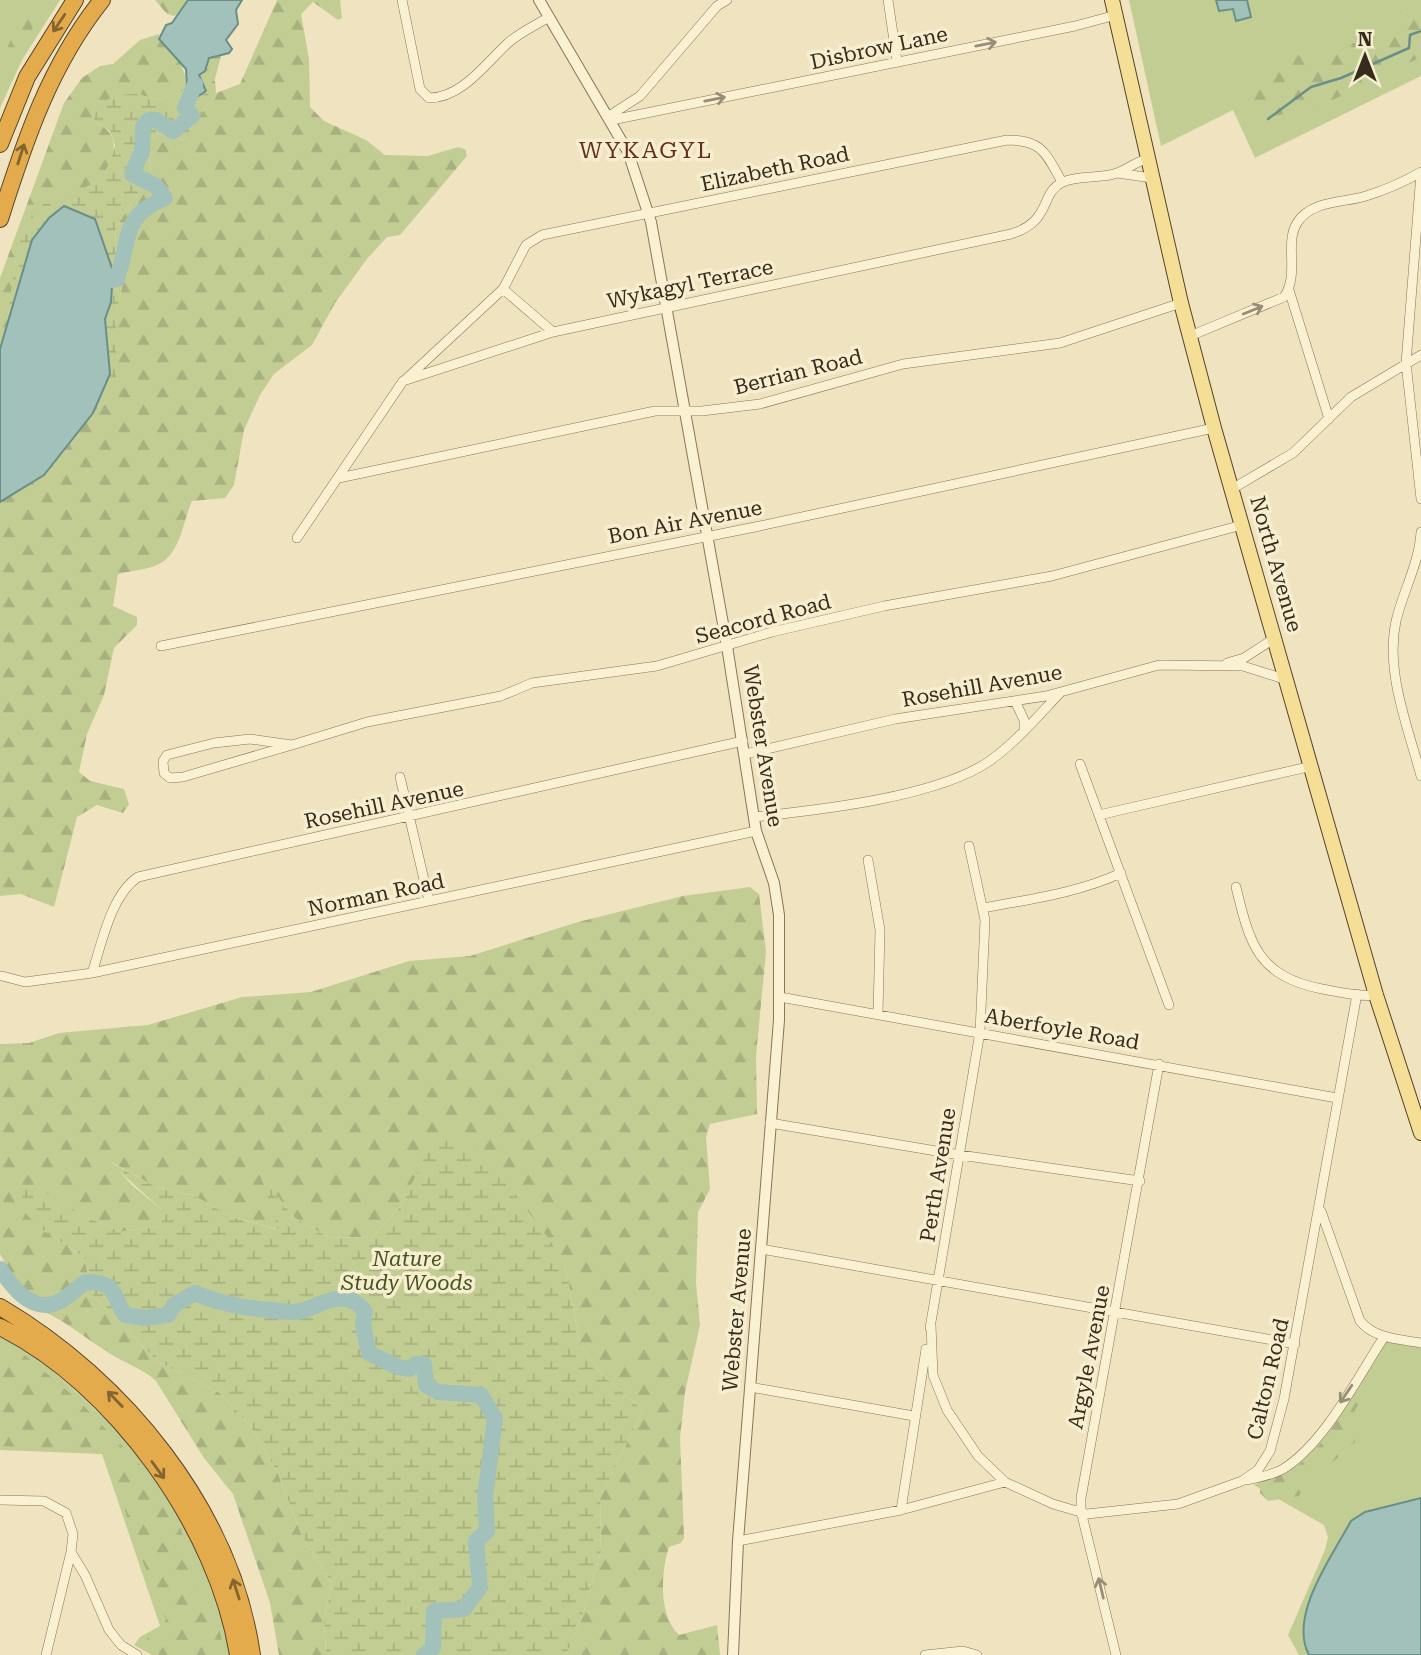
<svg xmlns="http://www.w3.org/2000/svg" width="1421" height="1655" viewBox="0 0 1421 1655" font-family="'Roboto Serif',serif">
<defs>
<pattern id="forest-firs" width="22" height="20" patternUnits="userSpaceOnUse" patternTransform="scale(1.75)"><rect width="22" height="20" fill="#c2cd93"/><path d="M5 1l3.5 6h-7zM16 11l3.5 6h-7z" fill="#a7b07e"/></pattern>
<pattern id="wetland-marsh" width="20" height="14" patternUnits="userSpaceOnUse" patternTransform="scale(1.75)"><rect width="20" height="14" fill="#c2cd93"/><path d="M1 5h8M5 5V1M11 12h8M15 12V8" fill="none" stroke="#a7b07e"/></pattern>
</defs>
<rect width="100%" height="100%" fill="#efe4bf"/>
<path fill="#c2cd93" d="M0 0H60L22 60 0 108Z
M1129 0H1421V76L1255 158 1233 110 1161 146Z
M0 1335C27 1347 51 1369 73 1389 134 1443 191 1513 216 1592 223 1613 226 1634 230 1655H152L134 1645 140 1637 160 1626 102 1454 0 1450Z
M1385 1341 1421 1346V1655H1299L1288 1635 1325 1550 1328 1537 1324 1525 1254 1485C1320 1458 1347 1397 1385 1341Z"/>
<path fill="url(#forest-firs)" d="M30 0H46L16 62 6 61 8 46Z
M155 0H188L181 12 174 16 167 14Z
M277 0H340L342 18 338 20 313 2 301 14 309 59 310 107 324 121 366 140 385 155 428 156 458 147 465 149 467 156 400 235 387 237 367 259 335 303 312 345 274 374 260 395 244 430 234 485 225 498 192 501C183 521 180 556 157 565 146 570 130 571 118 574L113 606 137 617V625L114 648 104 695 87 734 79 772 90 781 124 789 129 804 123 813 97 805 77 817 54 907 21 894 0 896V502L44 475 93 413 114 394 116 313 123 283 115 243 116 227 151 173 148 143 158 133 183 140 216 93 240 84Z
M1421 1V57L1310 111 1255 118 1246 85 1278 57 1312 53 1345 43H1376L1403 8Z
M159 34V39C175 57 187 64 186 90L159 100 137 94 94 121C98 124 105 127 108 131 123 146 105 179 89 188 74 195 57 199 41 206L16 260 7 324 0 349V278L64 103 82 78 100 66 113 64 140 40Z
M750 887 759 894 766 952 756 1056 757 1114 710 1124 706 1137 710 1189 698 1212 696 1283 700 1325 685 1392 680 1438 684 1538 681 1543 669 1547C661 1571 658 1616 679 1635L717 1625 720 1655H566L582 1617 601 1552 600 1498 643 1410 602 1375 580 1344 565 1266 487 1156 414 1180 402 1205 372 1237 330 1238 295 1218 262 1177 280 1230 230 1216 193 1195 156 1187 111 1162 132 1185 162 1210V1226L121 1232 86 1217 44 1231 84 1257 93 1296 157 1361 220 1393 250 1426 277 1471 302 1536 332 1583 324 1622 326 1655H279L270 1603 233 1494 204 1458 156 1381C143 1369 129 1365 114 1356 85 1339 60 1315 29 1306L0 1254V1044L29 1043 59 1033 148 1025 242 997 311 992 409 961 470 956 578 922 683 896Z
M0 1340 26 1356 77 1399 147 1472 165 1510 181 1529 198 1595 216 1613 225 1655H159L147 1642 148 1636 163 1628 166 1619 131 1532 109 1451 0 1446Z
M1364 1379 1369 1380 1370 1387 1353 1413 1355 1442 1323 1471 1311 1473 1299 1496 1268 1501 1260 1493V1487L1299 1465 1326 1438Z"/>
<path fill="url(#wetland-marsh)" d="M221 56 215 79 216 93 183 140 158 133 148 143 151 173 116 227 115 243 123 283 116 313V379L114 394 93 413 110 374 105 319 111 302 113 271 7 324C12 293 14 239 33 214 61 181 102 205 115 145L110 131 94 121 96 111 113 95 137 94 159 100 186 90V100L191 101 206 89 199 75 205 71 209 58Z
M454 1135 487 1156 551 1242 565 1266 580 1344 602 1375 643 1410 600 1498 601 1552 582 1617 566 1655H326L324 1622 332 1583 302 1536 277 1471 250 1426 220 1393 157 1361 93 1296 84 1257 44 1231 19 1208 25 1188 47 1193 86 1217 121 1232 162 1226V1210L108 1161 156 1187 193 1195 230 1216 279 1230 260 1174 295 1218 330 1238 372 1237 402 1205 430 1145Z"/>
<path fill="#a2c1ba" stroke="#698f88" stroke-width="2" d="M188 0H242L236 10 238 24 226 40 232 49 229 53 209 58 205 71 199 75 206 91 188 103 186 69 159 39 166 25 172 23Z
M1216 0H1247L1251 17 1236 21 1233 9 1219 11Z
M64 206 95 219 113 271 111 302 105 319 110 374 93 413 44 475 0 502V349L32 240 49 218Z
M1421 1498V1655H1309C1288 1616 1332 1556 1351 1521L1365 1512Z"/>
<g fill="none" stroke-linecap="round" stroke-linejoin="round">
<path stroke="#698f88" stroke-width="2.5" d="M1268 119 1311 87 1341 78 1409 48 1410 35 1421 31"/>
<path stroke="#a2c1ba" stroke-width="16" d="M112 280 117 279C118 271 122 265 123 257 130 225 132 212 165 198L156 186 132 174 142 151 143 127 149 120H156L173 131 192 116 185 108 195 84
M0 1269C12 1286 29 1310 53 1304 65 1301 76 1288 86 1282 118 1283 111 1293 125 1315L145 1318 168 1315 174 1305 195 1293C229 1307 254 1309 291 1312 315 1314 342 1280 365 1312L363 1326 369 1353 398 1367 409 1369 416 1364H424L426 1385 438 1392 481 1395 495 1418 485 1497 487 1531 476 1541 480 1587 464 1609 434 1611 433 1648 424 1655"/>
<defs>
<path id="minor" d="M402 0 420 89 429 98C462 98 486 63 508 43 519 33 536 25 549 17
M888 0 897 61
M609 116 640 96 717 6 727 0
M612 120 1075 26 1116 15
M1117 173 1152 178
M1421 173 1406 363 1421 499
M503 289 553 332
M1289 290 1329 419
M1190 336 1284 297C1300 274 1284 244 1297 223 1311 200 1344 203 1366 196 1385 190 1404 182 1421 172
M405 380 503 289 526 245 542 235 1007 140C1043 140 1046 154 1062 182
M339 478 655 411H702L760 404 903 364 1060 343 1181 303
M1232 489 1293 453 1351 397 1421 355
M1421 532C1419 564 1403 591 1396 621 1385 672 1408 727 1421 776
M297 538 403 381 553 332 1011 234C1053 221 1039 193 1063 182 1079 175 1101 179 1117 173 1128 169 1135 162 1147 159
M161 646 755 527 1214 428
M1227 663 1244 658 1275 638
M1015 701 1024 720V730
M292 745 183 777 170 778 164 773 163 761 167 755 214 743 250 739 292 745 367 722 501 696 532 683 657 666 772 632 884 606 1052 576 1242 525
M745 754 895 719 1046 696 1159 665 1243 666 1287 680
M1080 764 1169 1005
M400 777 429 901
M1099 815 1312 766
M754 817C819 810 939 797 991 760 1017 741 1038 716 1060 693
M868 860 880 930 878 1014
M1236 887C1250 945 1258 976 1322 989 1339 992 1358 997 1376 995
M983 908C1030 899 1078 893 1121 873
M92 973C102 943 111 895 138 877L743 741
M2 976 25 982 92 973 756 831
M780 997 1337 1098
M770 1123 960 1155 1140 1181
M1321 1211 1360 1321C1375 1339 1399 1339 1421 1343
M761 1249 1295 1344
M931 1325 933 1375 947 1410 978 1456 1005 1482 1053 1504 1087 1514 1178 1504 1242 1481 1258 1470 1270 1451 1284 1399 1357 994
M930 1328 980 1032 985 920 969 846
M750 1387 914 1416
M1247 1480C1259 1477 1273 1475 1283 1469 1325 1443 1357 1378 1384 1337
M0 1500 44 1501 66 1513 73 1534 71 1552 85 1575 109 1630 121 1645 137 1655
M901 1510 926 1349
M738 1541 901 1510 1005 1482
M46 1655 71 1552
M925 1655 963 1651 977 1655
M1116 1655 1081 1511V1498L1159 1064"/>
<path id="tertiary" d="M539 0 628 152 651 222 727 646 756 831 774 883 779 915V1020L738 1541 733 1655"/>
<path id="primary" d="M1112 0 1181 303 1214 428 1376 995 1421 1133"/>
<path id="motorway" d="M0 144 27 77 75 0
M0 219C25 140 50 65 102 0
M0 1307C124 1380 231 1510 252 1655
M0 1327C115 1384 218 1528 238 1655"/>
</defs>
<use href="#minor" stroke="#887557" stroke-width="10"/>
<use href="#tertiary" stroke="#887557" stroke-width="12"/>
<use href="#primary" stroke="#56422b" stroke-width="16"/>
<use href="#motorway" stroke="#56422b" stroke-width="18"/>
<use href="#minor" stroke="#faf1d2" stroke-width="9"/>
<use href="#tertiary" stroke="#faf1d2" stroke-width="10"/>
<use href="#primary" stroke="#f5de95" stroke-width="14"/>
<use href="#motorway" stroke="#e3ab4b" stroke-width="16"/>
</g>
<defs><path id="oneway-shaft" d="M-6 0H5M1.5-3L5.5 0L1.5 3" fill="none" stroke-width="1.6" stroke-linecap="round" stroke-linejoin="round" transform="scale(1.75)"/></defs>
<g stroke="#846531">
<use href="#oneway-shaft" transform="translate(59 23) rotate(124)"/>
<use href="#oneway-shaft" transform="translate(21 154) rotate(-72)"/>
<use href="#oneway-shaft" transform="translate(115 1399) rotate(-134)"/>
<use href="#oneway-shaft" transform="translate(158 1470) rotate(54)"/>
<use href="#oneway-shaft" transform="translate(236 1589) rotate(-108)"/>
</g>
<g stroke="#988e77">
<use href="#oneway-shaft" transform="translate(986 44) rotate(-11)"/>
<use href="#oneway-shaft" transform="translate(715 99) rotate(-11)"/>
<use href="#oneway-shaft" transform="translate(1253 310) rotate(-22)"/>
<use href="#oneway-shaft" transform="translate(1346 1394) rotate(124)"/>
<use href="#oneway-shaft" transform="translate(1101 1588) rotate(-103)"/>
</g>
<g text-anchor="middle" stroke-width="7" stroke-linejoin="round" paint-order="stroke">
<g font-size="21" fill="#372b1c" stroke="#f6eecf">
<text transform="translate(879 48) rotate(-12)" y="7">Disbrow Lane</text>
<text transform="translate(775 169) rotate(-12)" y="7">Elizabeth Road</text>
<text transform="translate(690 284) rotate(-12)" y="7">Wykagyl Terrace</text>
<text transform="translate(798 372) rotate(-14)" y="7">Berrian Road</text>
<text transform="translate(685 522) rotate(-11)" y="7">Bon Air Avenue</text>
<text transform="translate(1276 564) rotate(74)" y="7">North Avenue</text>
<text transform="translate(763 619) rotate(-15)" y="7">Seacord Road</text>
<text transform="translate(982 686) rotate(-10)" y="7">Rosehill Avenue</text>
<text transform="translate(763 746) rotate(81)" y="7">Webster Avenue</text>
<text transform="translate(384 805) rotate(-12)" y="7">Rosehill Avenue</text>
<text transform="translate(376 895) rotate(-12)" y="7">Norman Road</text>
<text transform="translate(1062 1029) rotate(10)" y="7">Aberfoyle Road</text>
<text transform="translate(938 1175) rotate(-81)" y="7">Perth Avenue</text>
<text transform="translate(737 1310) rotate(-85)" y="7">Webster Avenue</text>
<text transform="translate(1089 1357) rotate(-79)" y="7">Argyle Avenue</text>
<text transform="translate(1268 1379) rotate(-77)" y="7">Calton Road</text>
</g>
<g font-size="21" font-style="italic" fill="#452" stroke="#f6eecf">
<text x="407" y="1266">Nature<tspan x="407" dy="24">Study Woods</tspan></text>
</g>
<g font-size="23" letter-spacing="2" fill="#662f1a" stroke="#f6eecf">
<text x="646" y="158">WYKAGYL</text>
</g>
</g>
<g transform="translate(1365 56)" stroke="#f6eecf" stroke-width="5" paint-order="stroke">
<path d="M0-5L12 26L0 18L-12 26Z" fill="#372b1c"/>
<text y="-10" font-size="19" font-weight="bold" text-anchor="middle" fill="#372b1c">N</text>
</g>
</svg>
